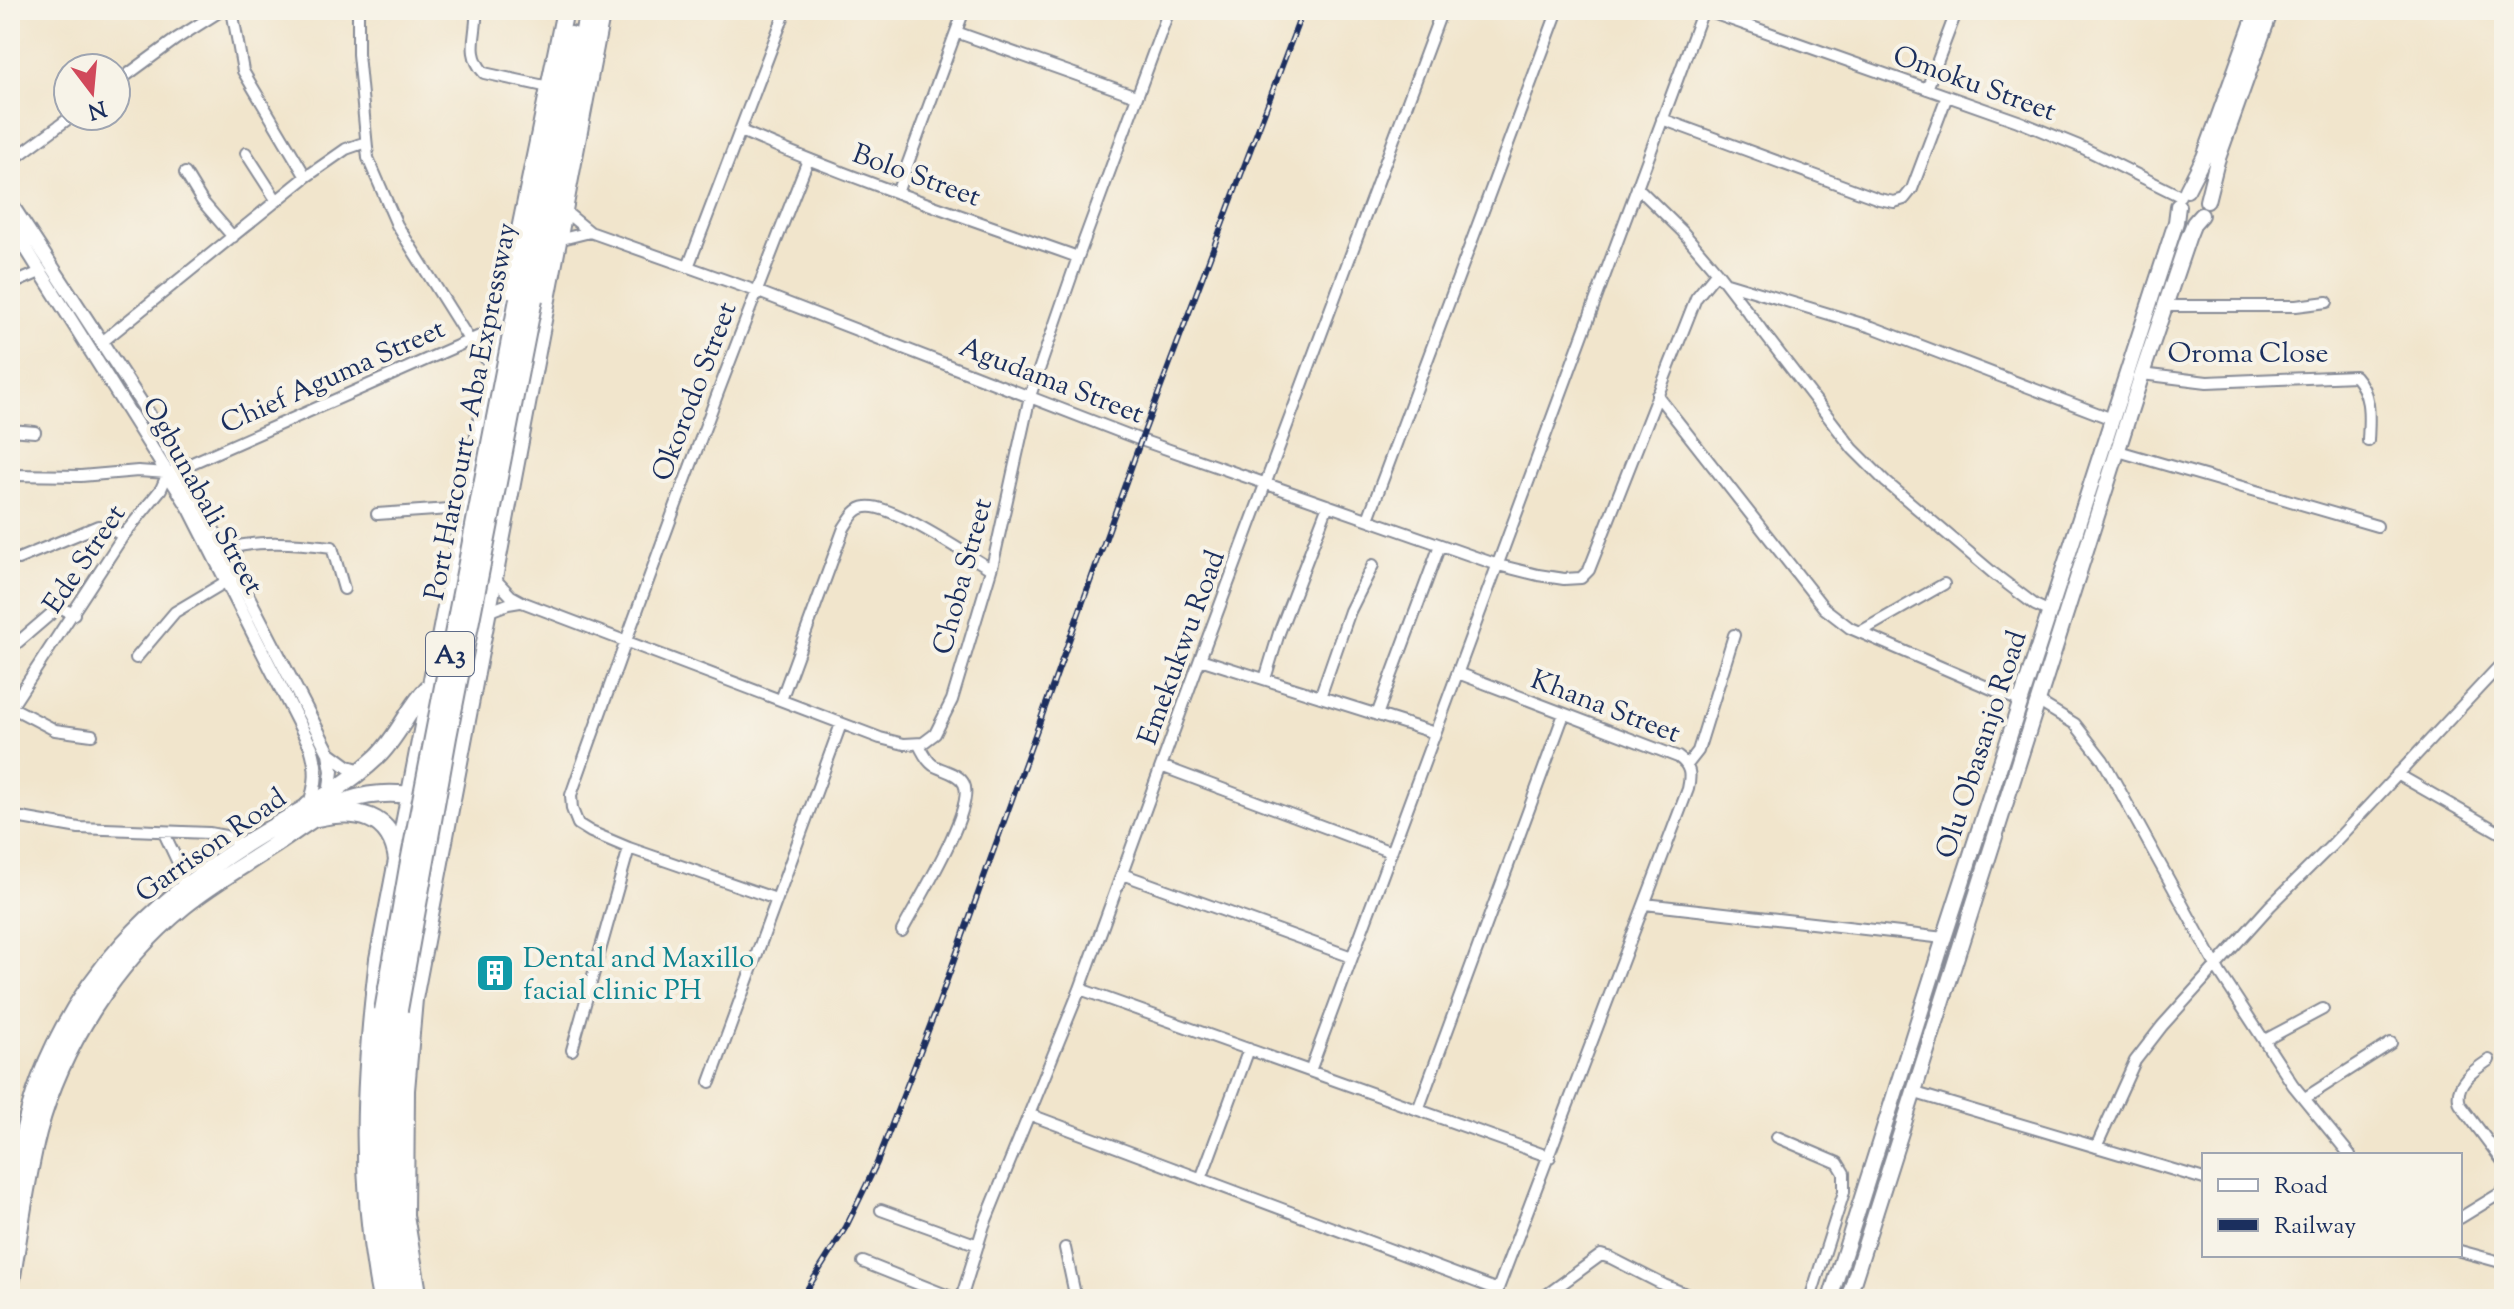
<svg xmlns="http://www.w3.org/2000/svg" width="2514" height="1309" viewBox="0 0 2514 1309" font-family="'Sorts Mill Goudy',serif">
<rect width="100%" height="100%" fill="#f7f3e8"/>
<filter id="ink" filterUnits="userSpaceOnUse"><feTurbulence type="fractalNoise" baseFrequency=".0125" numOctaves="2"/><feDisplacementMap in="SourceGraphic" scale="16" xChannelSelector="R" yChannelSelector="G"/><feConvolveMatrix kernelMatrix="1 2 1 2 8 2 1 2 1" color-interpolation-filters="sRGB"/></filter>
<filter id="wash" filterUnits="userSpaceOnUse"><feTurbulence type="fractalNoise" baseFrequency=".006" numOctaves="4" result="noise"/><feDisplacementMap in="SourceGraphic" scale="32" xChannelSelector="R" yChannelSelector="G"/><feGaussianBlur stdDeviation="1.8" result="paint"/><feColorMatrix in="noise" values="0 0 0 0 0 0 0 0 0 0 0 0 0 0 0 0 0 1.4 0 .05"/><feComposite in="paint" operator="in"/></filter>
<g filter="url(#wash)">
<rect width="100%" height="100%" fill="#f1e5cc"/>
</g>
<g filter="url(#ink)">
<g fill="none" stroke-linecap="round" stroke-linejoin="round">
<defs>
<path id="minor" d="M232 10 243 71 306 177
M358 10V54L368 158 397 225 470 341 492 366
M476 10C478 34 465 52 484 73L549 87
M1704 10 2018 121 2079 146 2180 196
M956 32 1136 96
M116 83 176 39 222 10
M1927 89 1957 10
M1662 119 1879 199 1894 202 1904 199 1912 189 1947 96
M741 131C851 179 965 217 1078 257
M246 153 277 201
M10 162 72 116
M185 173 202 201 233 237
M1637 187 1682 231 1717 272 1853 449 1886 482 1993 573 2035 605 2050 612
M897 193 964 10
M563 210 590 232 756 291 1141 440 1498 565 1538 575 1564 579 1581 578 1589 570 1696 298 1717 272
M558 240 590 232
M688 267 786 10
M1727 283 1872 327 2112 419
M10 285 40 272
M2165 306H2296L2327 302
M102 342 306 177 346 149 366 142
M2142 374 2207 382 2355 376C2372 395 2369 417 2368 441
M1657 395 1824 608 1850 628 2022 702
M10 430 35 432
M2118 451 2377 526
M174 471 500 327
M10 475 81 476 138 471 168 473
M377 514 464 508
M1368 519 1558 10
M224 550C256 539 298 543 332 547L344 589
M18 559 98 526 108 527 123 536
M494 578 511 596 522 602 880 738 904 744 923 743 935 734 952 700 993 563 1030 396 1078 257 1169 10
M487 612 508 604 520 602
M1860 632 1944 584
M10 649 59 607 74 614
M136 658 175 612 227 581
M1200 659 1435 733
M1458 673 1678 757C1691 766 1691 775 1688 789L1494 1299
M1265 679 1279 633 1328 505
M1320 697 1350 611 1373 565
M781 700 844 528C850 519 855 508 866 507 891 503 967 555 991 569
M2039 702 2075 724 2103 760 2220 973 2293 1085 2350 1155
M11 707 55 730 92 735
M10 709 123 536 161 489 168 473
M1377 715 1440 545
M1687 765 1698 751 1734 635
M1161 766 1391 852
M2397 774 2504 835
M10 816 79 828 209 833 225 836 244 845
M164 833 180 867 183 887
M1122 874 1352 957
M776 899 629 848 591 832 578 824 572 809 571 795C646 582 725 370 808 160
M1645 904 1944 938
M902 931C915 906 976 808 964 784 959 773 943 771 933 765 926 760 923 752 919 745
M1080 989 1550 1157
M2265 1040 2323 1009
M572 1050 629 848
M2489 1060C2474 1070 2453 1084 2460 1104L2504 1163
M1310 1071 1703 10
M710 1082 841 724
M1912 1092 2204 1179
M2305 1098 2391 1043
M1418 1110 1564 714
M1031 1115 1498 1290
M1777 1137 1838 1163 1844 1173V1192L1810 1299
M2096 1147 2135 1061 2162 1026 2270 906 2330 847 2504 661
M1201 1179 1249 1049
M881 1210 978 1245
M2460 1218 2504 1191
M1065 1248 1076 1299
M2460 1251 2504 1263
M863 1262 956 1299
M961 1299 984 1225 1080 989 1200 659 1442 10
M1541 1299 1601 1255 1611 1258 1664 1285 1698 1299"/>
<path id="tertiary" d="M10 202 148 413 224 550 329 753 348 767 361 771
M10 223 190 509 311 747C318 770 317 784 309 806
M329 797 332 771 329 753"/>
<path id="secondary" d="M2187 190 2204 157 2257 10
M2207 201 2217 161 2271 10
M1830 1299 1944 938 2176 222 2178 206
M1848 1299 2142 374 2188 238 2194 223 2201 215"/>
<path id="primary" d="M10 1209C17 1165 24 1121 40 1079 81 973 152 904 245 844 289 816 339 793 377 757 398 737 408 709 428 688
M10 1288C19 1236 25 1183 38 1132 61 1046 115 962 184 906 211 884 241 867 270 848 325 812 349 785 419 796
M381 1299C358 1183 364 1075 378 959L500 327 565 10
M419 1299 405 1215 406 1090 414 999 602 10"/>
<path id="trunk" d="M519 299 571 36
M533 299 589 10
M309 806 317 817C356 808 392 814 398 860
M398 1010C389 1107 391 1203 406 1299
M384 1011C374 1107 377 1204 393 1299"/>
</defs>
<use href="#minor" stroke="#868a95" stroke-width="14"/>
<use href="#tertiary" stroke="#868a95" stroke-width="16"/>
<use href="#secondary" stroke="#868a95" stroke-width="18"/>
<use href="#primary" stroke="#868a95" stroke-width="20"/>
<use href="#trunk" stroke="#868a95" stroke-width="22"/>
<use href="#minor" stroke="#fff" stroke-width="10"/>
<use href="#tertiary" stroke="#fff" stroke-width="12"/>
<use href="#secondary" stroke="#fff" stroke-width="14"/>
<use href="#primary" stroke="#fff" stroke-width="16"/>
<use href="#trunk" stroke="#fff" stroke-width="18"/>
<defs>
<path id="rail" d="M801 1299 846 1227 877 1163 938 1005 1141 440 1303 10"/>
</defs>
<use href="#rail" stroke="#1b2f5e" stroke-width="6"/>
<use href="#rail" stroke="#f7f3e8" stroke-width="3" stroke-dasharray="9" stroke-linecap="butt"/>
<defs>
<path id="trunk-bridge" d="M398 1010 447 737 533 299
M384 1011 409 867 519 299"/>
</defs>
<use href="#trunk-bridge" stroke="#868a95" stroke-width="22" stroke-linecap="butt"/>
<use href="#trunk-bridge" stroke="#fff" stroke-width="18"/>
</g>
</g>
<defs>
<symbol id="building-square" viewBox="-11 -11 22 22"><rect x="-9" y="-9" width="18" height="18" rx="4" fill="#0f9aa8" stroke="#f7f3e8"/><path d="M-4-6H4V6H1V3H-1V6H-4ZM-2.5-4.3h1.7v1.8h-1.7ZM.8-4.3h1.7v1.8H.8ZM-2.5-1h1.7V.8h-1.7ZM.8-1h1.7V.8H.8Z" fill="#fff"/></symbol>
</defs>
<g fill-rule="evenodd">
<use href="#building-square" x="473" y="951" width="44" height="44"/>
</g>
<g text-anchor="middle" stroke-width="8" stroke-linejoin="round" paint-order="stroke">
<rect fill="#f7f3e8" stroke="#5d6a87" stroke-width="2" x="426" y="632" width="48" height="44" rx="6"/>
<g font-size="26" font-weight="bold" fill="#1b2f5e">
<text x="450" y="663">A3</text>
</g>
<g font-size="28" fill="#1b2f5e" stroke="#f7f3e8">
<text transform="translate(1975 82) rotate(20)" y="10">Omoku Street</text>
<text transform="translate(917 174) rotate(20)" y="10">Bolo Street</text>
<text x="2248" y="362">Oroma Close</text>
<text transform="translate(332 375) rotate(-24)" y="10">Chief Aguma Street</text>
<text transform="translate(1052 379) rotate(21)" y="10">Agudama Street</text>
<text transform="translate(693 391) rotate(-69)" y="10">Okorodo Street</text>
<text transform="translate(469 411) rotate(-79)" y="10">Port Harcourt - Aba Expressway</text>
<text transform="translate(204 495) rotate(61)" y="10">Ogbunabali Street</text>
<text transform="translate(83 558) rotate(-56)" y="10">Ede Street</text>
<text transform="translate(961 576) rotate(-75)" y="10">Choba Street</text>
<text transform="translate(1180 647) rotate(-70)" y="10">Emekukwu Road</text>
<text transform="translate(1606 705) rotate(21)" y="10">Khana Street</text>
<text transform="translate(1980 744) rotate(-72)" y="10">Olu Obasanjo Road</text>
<text transform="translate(210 844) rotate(-35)" y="10">Garrison Road</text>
</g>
<g font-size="28" fill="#0d838f" stroke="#f7f3e8" text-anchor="start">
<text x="523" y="967">Dental and Maxillo<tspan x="523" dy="32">facial clinic PH</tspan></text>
</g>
</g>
<rect width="2514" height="1309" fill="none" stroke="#f7f3e8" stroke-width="40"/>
<rect x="2202" y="1153" width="260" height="104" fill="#f7f3e8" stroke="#9fa5b1" stroke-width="2"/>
<rect x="2218" y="1179" width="40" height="12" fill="#ffffff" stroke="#9fa5b1" stroke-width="2"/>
<text x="2274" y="1193" font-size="24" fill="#1b2f5e">Road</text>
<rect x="2218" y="1219" width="40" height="12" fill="#1b2f5e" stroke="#9fa5b1" stroke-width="2"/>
<text x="2274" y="1233" font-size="24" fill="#1b2f5e">Railway</text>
<g transform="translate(92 92) rotate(164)"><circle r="38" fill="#f7f3e8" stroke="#9fa5b1" stroke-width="2"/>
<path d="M0-6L14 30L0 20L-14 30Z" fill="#d1495b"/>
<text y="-12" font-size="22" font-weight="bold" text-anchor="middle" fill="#1b2f5e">N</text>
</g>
</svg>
